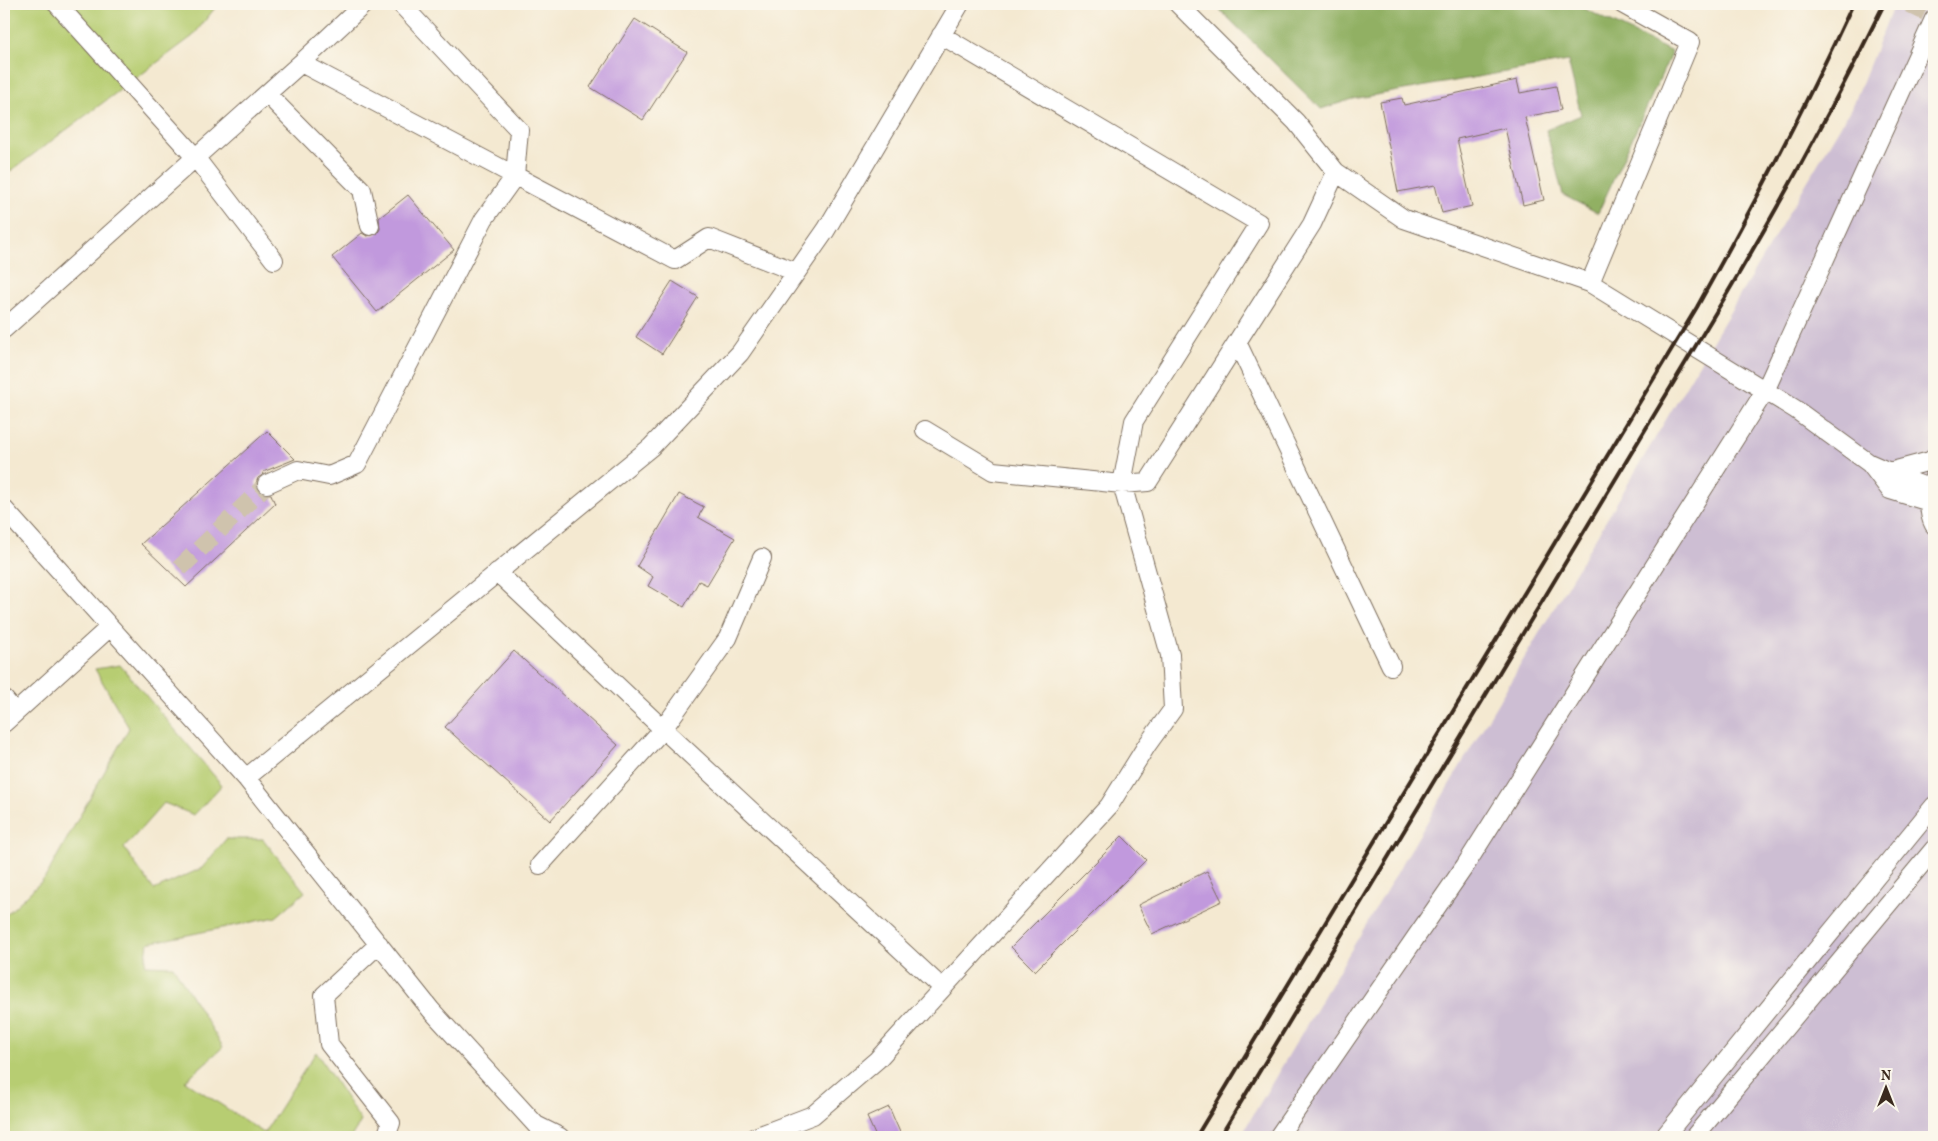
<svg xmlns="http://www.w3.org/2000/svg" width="1938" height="1141" viewBox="0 0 1938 1141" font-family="Vollkorn,serif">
<rect width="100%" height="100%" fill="#fbf7ec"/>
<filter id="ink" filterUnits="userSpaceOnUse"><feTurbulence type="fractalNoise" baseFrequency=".02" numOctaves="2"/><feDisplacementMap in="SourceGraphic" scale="10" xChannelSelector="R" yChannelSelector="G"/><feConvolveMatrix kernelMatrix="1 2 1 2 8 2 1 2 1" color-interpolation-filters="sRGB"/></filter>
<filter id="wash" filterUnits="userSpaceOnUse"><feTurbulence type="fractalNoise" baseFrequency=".0096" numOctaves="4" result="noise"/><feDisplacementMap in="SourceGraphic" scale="20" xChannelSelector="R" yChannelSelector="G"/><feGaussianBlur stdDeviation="1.12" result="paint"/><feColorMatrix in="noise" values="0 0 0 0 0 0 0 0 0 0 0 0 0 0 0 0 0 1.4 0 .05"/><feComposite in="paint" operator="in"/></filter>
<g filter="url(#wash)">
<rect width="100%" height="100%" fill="#f4e9d1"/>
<path fill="#cdbed3" d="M1894 4H1934V1137H1240L1854 103Z"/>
<path fill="#b7cd72" stroke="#797c48" d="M4 4H218L193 36 4 176Z
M120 665 222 785 194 815 164 803 124 848 154 890 202 868 226 839H263L305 892 276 917 148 943 145 965 173 966 223 1047 185 1081 264 1133 316 1052 361 1121 351 1137H4V917L45 878 129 728 95 669Z"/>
<path fill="#91b064" stroke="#666d41" d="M1214 4H1575L1672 52 1598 213 1563 195 1546 130 1581 115 1568 61 1353 99 1321 109Z"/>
<g id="blocks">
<path fill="#c199dd" d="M635 19 687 52 643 120 590 87Z
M1517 80 1520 93 1556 86 1561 110 1525 117 1544 200 1523 205 1505 128 1457 139 1472 206 1442 213 1435 185 1398 192 1380 102 1402 98 1404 105Z
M408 195 454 250 377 312 332 257 362 233 367 236 377 234 380 229 379 218Z
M672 281 698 297 662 354 636 337Z
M267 431 295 459 263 472 264 474 258 478 256 483 258 489 261 493 271 494 275 504 186 587 141 544Z
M679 494 704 507 698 517 735 538 707 585 699 581 684 607 648 586 653 577 637 566Z
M514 651 618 745 550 821 445 727Z
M1122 836 1146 860 1035 971 1011 947Z
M1207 871 1222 901 1152 934 1138 905Z
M889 1107 902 1137H876L867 1117Z"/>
</g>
</g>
<g filter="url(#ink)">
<use href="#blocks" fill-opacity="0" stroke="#7c6d5d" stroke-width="1"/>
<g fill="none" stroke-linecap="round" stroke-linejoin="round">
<path stroke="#cfc3ad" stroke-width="18" stroke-dasharray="18 9" stroke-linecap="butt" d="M1909 4 1934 16
M180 568 267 484"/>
<defs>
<path id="minor" d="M57 4 195 157 274 260
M1178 4 1296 122 1336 172 1404 219 1590 283 1795 409 1869 463 1910 481 1934 490
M301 63 675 260 709 238 796 272
M267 94 362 190 370 226
M1590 283 1690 42 1622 4
M4 329 301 63 364 4
M1237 342 1391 666
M925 430 993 471 1122 484 1148 482 1312 224 1336 172
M1871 465 1890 490 1929 502 1934 500
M1889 472 1930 461 1934 458
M1934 477C1929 493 1926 510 1934 525
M267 484 298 470 329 476 357 464 484 219 515 176 519 130 401 4
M4 509 246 778 431 1010 536 1125 560 1137
M497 572 663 729 941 987
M4 699 15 712
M4 723 110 627
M246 778 651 447 740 353 826 230 960 4
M540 865 663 729 728 638 762 558
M379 944 324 995 329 1044 391 1123 386 1137
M755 1137 813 1115 877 1060 1109 806 1147 745 1173 709 1170 655 1122 484 1134 421 1259 223 941 35
M1278 1137 1465 866 1765 391 1934 19
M1664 1137 1934 806
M1694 1137 1934 849"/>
</defs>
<use href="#minor" stroke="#7c6d5d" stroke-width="20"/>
<use href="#minor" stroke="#fff" stroke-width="18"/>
<path stroke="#3b2a1e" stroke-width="4" d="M1196 1137 1697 307C1753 207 1805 107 1853 4
M1220 1137 1725 297C1782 201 1835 104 1884 4"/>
</g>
</g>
<rect width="1938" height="1141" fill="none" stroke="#fbf7ec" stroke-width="20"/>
<g transform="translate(1886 1088)" stroke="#fbf7ec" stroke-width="4" paint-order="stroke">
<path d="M0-4L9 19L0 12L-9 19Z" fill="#3b2a1e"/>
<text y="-8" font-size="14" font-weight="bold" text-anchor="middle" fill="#3b2a1e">N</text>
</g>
</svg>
